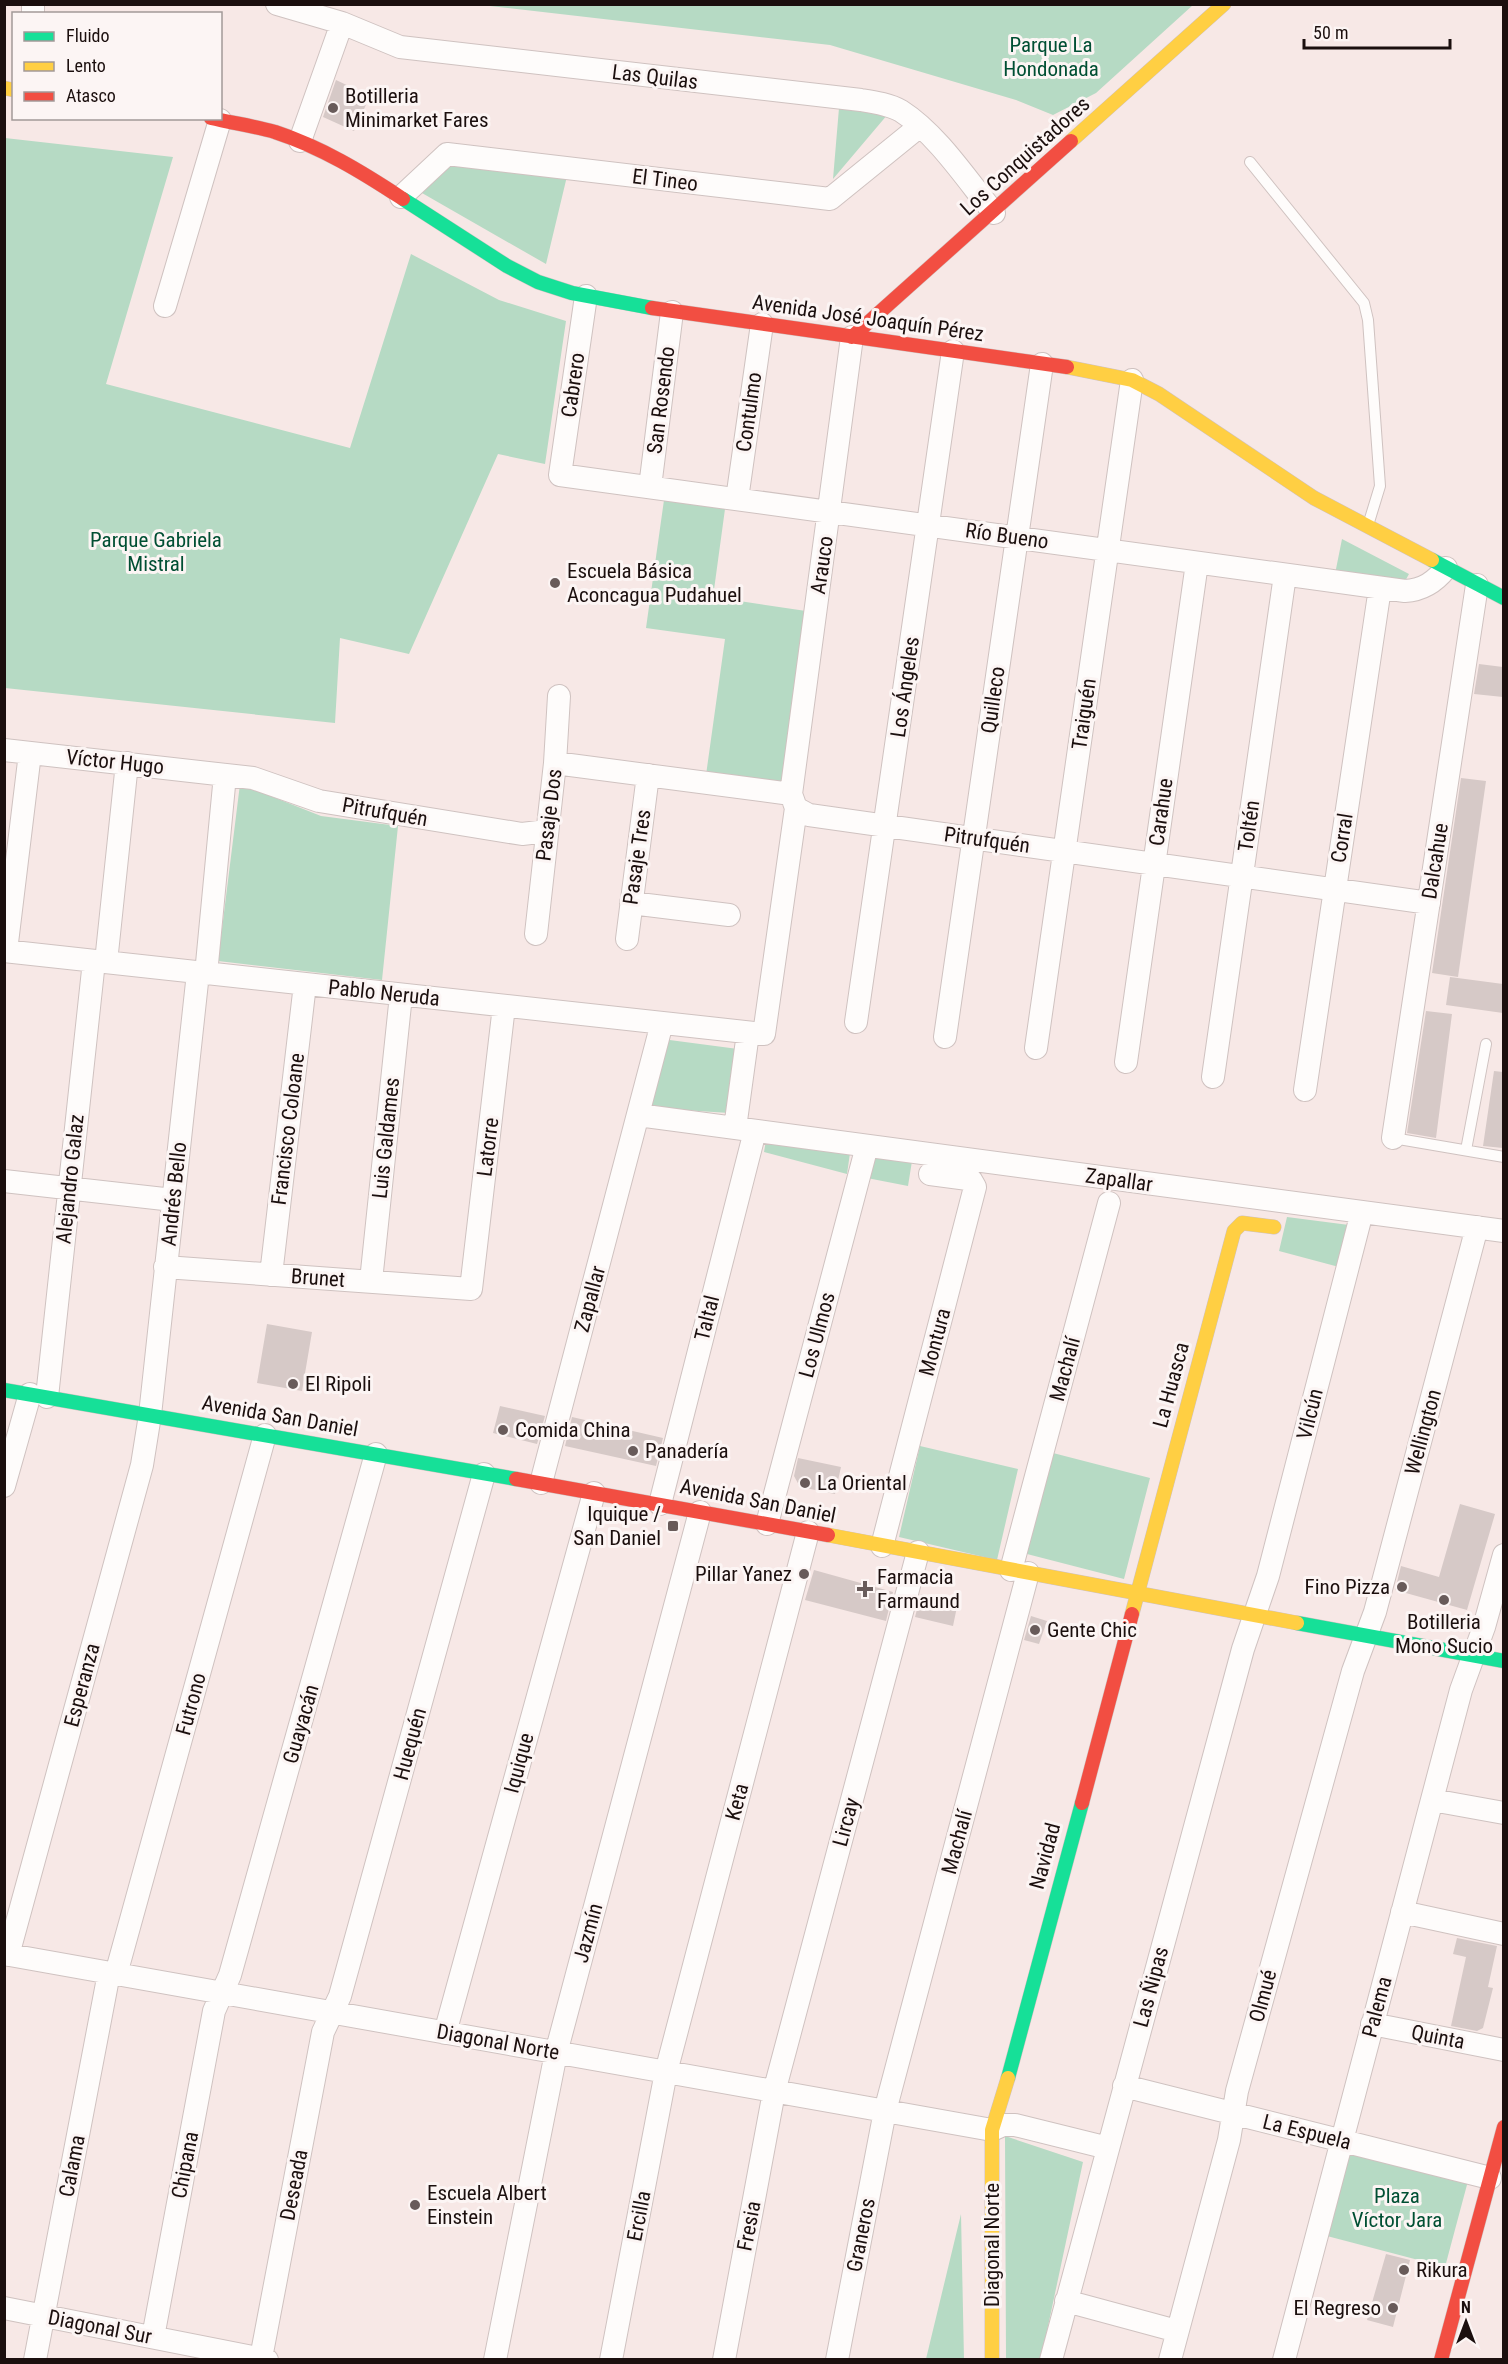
<svg xmlns="http://www.w3.org/2000/svg" width="1508" height="2364" viewBox="0 0 1508 2364" font-family="'Roboto Condensed',sans-serif">
<rect width="100%" height="100%" fill="#f7e8e6"/>
<path fill="#b6dac4" d="M481 5 1193 4V5L1096 93 1053 115 1016 100 830 45Z
M839 108 888 114 833 179Z
M5 138 173 157 106 384 350 448 411 254 499 300 566 321 545 464 498 454 409 654 340 638 335 723 5 688Z
M451 157 568 172 546 264 415 189Z
M664 500 725 509 713 597 806 611 781 785 706 775 725 639 646 628Z
M1342 539 1409 574 1404 583 1335 574Z
M240 784 321 816 398 826 382 980 218 961Z
M662 1039 738 1049 729 1113 652 1108Z
M766 1140 850 1153 847 1174 764 1152Z
M872 1153 912 1161 908 1186 867 1178Z
M1287 1217 1349 1225 1339 1267 1279 1251Z
M920 1446 1018 1469 997 1560 899 1537Z
M1053 1453 1150 1478 1124 1579 1027 1554Z
M1005 2136 1083 2162 1041 2359H1006Z
M1349 2150 1468 2181 1445 2267 1327 2236Z
M961 2214 964 2359H926Z"/>
<path fill="#d6c9c7" d="M336 80 370 96 354 131 323 117Z
M1479 664 1503 667V697L1474 694Z
M1461 778 1486 781 1458 977 1432 973Z
M1450 977 1503 984V1013L1446 1005Z
M1426 1011 1452 1014 1436 1138 1407 1133Z
M1494 1071 1503 1072V1148L1483 1146Z
M267 1324 312 1332 302 1391 257 1383Z
M500 1406 545 1416 537 1444 493 1433Z
M572 1417 663 1438 656 1466 565 1446Z
M798 1458 841 1467 835 1494 800 1487 794 1476Z
M1460 1504 1495 1514 1467 1610 1395 1590 1401 1566 1439 1577Z
M814 1570 893 1592 886 1621 805 1600Z
M921 1594 958 1602 953 1626 915 1617Z
M1031 1616 1047 1621 1039 1644 1024 1640Z
M1457 1938 1497 1946 1488 1987 1493 1988 1483 2028 1477 2031 1451 2026 1466 1957 1453 1954Z
M1386 2254 1410 2260 1393 2327 1367 2320Z"/>
<g fill="none" stroke-linecap="round" stroke-linejoin="round">
<defs>
<path id="lane" d="M1250 162 1364 303 1368 320 1380 486 1369 522
M1393 1138 1504 1157
M1466 1150 1486 1044"/>
<path id="street" d="M277 4 342 23 400 47 861 100C874 102 889 104 901 111 937 134 967 180 994 213
M33 14V4
M300 141 342 23
M401 197 447 154 830 199 920 126
M586 296 560 475 1405 591C1423 590 1435 582 1446 568
M165 306 220 120
M852 337 791 794 796 808 809 815 1429 903
M650 487 672 312
M737 499 762 324
M4 750 253 778 319 801 522 834 547 831
M555 763 791 794
M631 903 729 915
M536 934 555 763 559 696
M627 939 648 775
M4 951 764 1034 796 808
M6 951 30 753
M106 962 127 763
M206 974 225 775
M856 1022 953 351
M945 1037 1042 364
M1036 1048 1132 380
M1126 1062 1197 563
M1213 1077 1285 575
M1305 1090 1380 588
M638 1115 1504 1231
M735 1128 748 1033
M1393 1138 1477 585
M4 1181 173 1200
M165 1267 471 1289 504 1006
M271 1275 305 984
M371 1281 401 995
M47 1397 94 961
M541 1483 662 1023
M4 1486 30 1394
M660 1504 755 1131
M767 1524 867 1146
M882 1546 975 1187 971 1180 968 1179 930 1174
M1011 1570 1109 1203
M1432 1800 1504 1813
M1402 1912 1504 1934
M4 1954 992 2130 1003 2125H1015L1108 2148
M8 1955 142 1465 150 1415 198 973
M116 1974 265 1435
M1372 2024 1504 2050
M445 2033 594 1493
M1124 2086 1490 2178
M1066 2301 1177 2331
M4 2308 267 2360
M153 2337 214 2011 230 1975 376 1454
M261 2358 323 2032 340 1996 484 1474
M35 2360 109 1973
M495 2360 556 2053 700 1512
M611 2360 666 2072 808 1532
M724 2360 774 2092 918 1552
M837 2360 885 2111 1028 1573
M1051 2360 1243 1649 1268 1576 1362 1212
M1170 2360 1229 2140 1237 2091 1353 1671 1375 1612 1477 1227
M1284 2360 1461 1690 1484 1627 1504 1555"/>
<path id="fast" d="M403 199 507 266 538 282 572 293 652 308
M1432 560 1504 598
M4 1390 516 1479
M1297 1623 1504 1661
M1008 2078 1082 1803"/>
<path id="slow" d="M4 88 14 90
M1071 141 1224 4
M1067 367 1132 380 1159 394 1314 498 1432 560
M828 1535 1297 1623
M1132 1614 1234 1231 1242 1223 1274 1227
M992 2360V2130L1008 2078"/>
<path id="jam" d="M211 118C232 123 254 126 275 132 321 147 362 172 403 199
M652 308 1067 367
M852 337 1071 141
M516 1479 828 1535
M1082 1803 1132 1614
M1441 2360 1504 2127"/>
</defs>
<use href="#lane" stroke="#cfc2c0" stroke-width="12"/>
<use href="#street" stroke="#cfc2c0" stroke-width="24"/>
<use href="#fast" stroke="#cfc2c0" stroke-width="15"/>
<use href="#slow" stroke="#cfc2c0" stroke-width="15"/>
<use href="#jam" stroke="#cfc2c0" stroke-width="15"/>
<use href="#lane" stroke="#fefcfb" stroke-width="10"/>
<use href="#street" stroke="#fefcfb" stroke-width="22"/>
<use href="#fast" stroke="#16e098" stroke-width="14"/>
<use href="#slow" stroke="#ffcf43" stroke-width="14"/>
<use href="#jam" stroke="#f24e42" stroke-width="14"/>
</g>
<g fill="#685b5a" stroke="#fcf5f4" stroke-width="2">
<circle cx="333" cy="108" r="6"/>
<circle cx="555" cy="583" r="6"/>
<circle cx="293" cy="1384" r="6"/>
<circle cx="503" cy="1430" r="6"/>
<circle cx="633" cy="1451" r="6"/>
<circle cx="805" cy="1483" r="6"/>
<rect x="667" y="1520" width="12" height="12" rx="3"/>
<circle cx="804" cy="1574" r="6"/>
<circle cx="1402" cy="1587" r="6"/>
<path d="M862 1580h6v6h6v6h-6v6h-6v-6h-6v-6h6z"/>
<circle cx="1444" cy="1600" r="6"/>
<circle cx="1035" cy="1630" r="6"/>
<circle cx="415" cy="2205" r="6"/>
<circle cx="1404" cy="2270" r="6"/>
<circle cx="1393" cy="2308" r="6"/>
</g>
<g text-anchor="middle" stroke-width="6" stroke-linejoin="round" paint-order="stroke">
<g font-size="21" fill="#004f33" stroke="#fcf5f4">
<text x="1051" y="52">Parque La<tspan x="1051" dy="24">Hondonada</tspan></text>
<text x="156" y="547">Parque Gabriela<tspan x="156" dy="24">Mistral</tspan></text>
<text x="1397" y="2203">Plaza<tspan x="1397" dy="24">Víctor Jara</tspan></text>
</g>
<g font-size="21" fill="#1b0f0e" stroke="#fcf5f4">
<text transform="translate(655 77) rotate(7)" y="7">Las Quilas</text>
<text transform="translate(1025 156) rotate(-42)" y="7">Los Conquistadores</text>
<text transform="translate(665 180) rotate(7)" y="7">El Tineo</text>
<text transform="translate(868 318) rotate(8)" y="7">Avenida José Joaquín Pérez</text>
<text transform="translate(573 385) rotate(-82)" y="7">Cabrero</text>
<text transform="translate(661 400) rotate(-83)" y="7">San Rosendo</text>
<text transform="translate(749 412) rotate(-82)" y="7">Contulmo</text>
<text transform="translate(1007 536) rotate(8)" y="7">Río Bueno</text>
<text transform="translate(822 565) rotate(-82)" y="7">Arauco</text>
<text transform="translate(905 687) rotate(-82)" y="7">Los Ángeles</text>
<text transform="translate(993 700) rotate(-82)" y="7">Quilleco</text>
<text transform="translate(1084 714) rotate(-82)" y="7">Traiguén</text>
<text transform="translate(115 762) rotate(6)" y="7">Víctor Hugo</text>
<text transform="translate(385 812) rotate(10)" y="7">Pitrufquén</text>
<text transform="translate(1161 812) rotate(-82)" y="7">Carahue</text>
<text transform="translate(549 815) rotate(-83)" y="7">Pasaje Dos</text>
<text transform="translate(1249 826) rotate(-82)" y="7">Toltén</text>
<text transform="translate(1342 838) rotate(-81)" y="7">Corral</text>
<text transform="translate(987 840) rotate(8)" y="7">Pitrufquén</text>
<text transform="translate(637 857) rotate(-82)" y="7">Pasaje Tres</text>
<text transform="translate(1435 861) rotate(-81)" y="7">Dalcahue</text>
<text transform="translate(384 993) rotate(6)" y="7">Pablo Neruda</text>
<text transform="translate(288 1129) rotate(-83)" y="7">Francisco Coloane</text>
<text transform="translate(386 1138) rotate(-84)" y="7">Luis Galdames</text>
<text transform="translate(488 1147) rotate(-83)" y="7">Latorre</text>
<text transform="translate(70 1179) rotate(-84)" y="7">Alejandro Galaz</text>
<text transform="translate(1119 1180) rotate(8)" y="7">Zapallar</text>
<text transform="translate(174 1194) rotate(-84)" y="7">Andrés Bello</text>
<text transform="translate(318 1278) rotate(4)" y="7">Brunet</text>
<text transform="translate(590 1299) rotate(-75)" y="7">Zapallar</text>
<text transform="translate(707 1318) rotate(-76)" y="7">Taltal</text>
<text transform="translate(817 1335) rotate(-75)" y="7">Los Ulmos</text>
<text transform="translate(935 1342) rotate(-75)" y="7">Montura</text>
<text transform="translate(1065 1369) rotate(-75)" y="7">Machalí</text>
<text transform="translate(1171 1385) rotate(-75)" y="7">La Huasca</text>
<text transform="translate(1310 1414) rotate(-76)" y="7">Vilcún</text>
<text transform="translate(280 1416) rotate(10)" y="7">Avenida San Daniel</text>
<text transform="translate(1423 1432) rotate(-75)" y="7">Wellington</text>
<text transform="translate(758 1501) rotate(11)" y="7">Avenida San Daniel</text>
<text transform="translate(82 1685) rotate(-75)" y="7">Esperanza</text>
<text transform="translate(191 1704) rotate(-75)" y="7">Futrono</text>
<text transform="translate(301 1724) rotate(-74)" y="7">Guayacán</text>
<text transform="translate(410 1744) rotate(-75)" y="7">Huequén</text>
<text transform="translate(519 1763) rotate(-75)" y="7">Iquique</text>
<text transform="translate(737 1802) rotate(-75)" y="7">Keta</text>
<text transform="translate(846 1822) rotate(-75)" y="7">Lircay</text>
<text transform="translate(957 1842) rotate(-75)" y="7">Machalí</text>
<text transform="translate(1045 1856) rotate(-75)" y="7">Navidad</text>
<text transform="translate(588 1933) rotate(-75)" y="7">Jazmín</text>
<text transform="translate(1151 1987) rotate(-75)" y="7">Las Ñipas</text>
<text transform="translate(1263 1996) rotate(-75)" y="7">Olmué</text>
<text transform="translate(1377 2007) rotate(-75)" y="7">Palema</text>
<text transform="translate(1438 2037) rotate(11)" y="7">Quinta</text>
<text transform="translate(498 2042) rotate(10)" y="7">Diagonal Norte</text>
<text transform="translate(1307 2132) rotate(14)" y="7">La Espuela</text>
<text transform="translate(185 2165) rotate(-79)" y="7">Chipana</text>
<text transform="translate(72 2166) rotate(-79)" y="7">Calama</text>
<text transform="translate(294 2185) rotate(-79)" y="7">Deseada</text>
<text transform="translate(639 2216) rotate(-79)" y="7">Ercilla</text>
<text transform="translate(749 2226) rotate(-79)" y="7">Fresia</text>
<text transform="translate(861 2235) rotate(-79)" y="7">Graneros</text>
<text transform="translate(992 2245) rotate(-90)" y="7">Diagonal Norte</text>
<text transform="translate(100 2327) rotate(11)" y="7">Diagonal Sur</text>
</g>
<g font-size="21" fill="#1b0f0e" stroke="#fcf5f4" text-anchor="start">
<text x="345" y="103">Botilleria<tspan x="345" dy="24">Minimarket Fares</tspan></text>
<text x="567" y="578">Escuela Básica<tspan x="567" dy="24">Aconcagua Pudahuel</tspan></text>
<text x="305" y="1391">El Ripoli</text>
<text x="515" y="1437">Comida China</text>
<text x="645" y="1458">Panadería</text>
<text x="817" y="1490">La Oriental</text>
<text x="661" y="1521" text-anchor="end">Iquique /<tspan x="661" dy="24">San Daniel</tspan></text>
<text x="792" y="1581" text-anchor="end">Pillar Yanez</text>
<text x="877" y="1584">Farmacia<tspan x="877" dy="24">Farmaund</tspan></text>
<text x="1390" y="1594" text-anchor="end">Fino Pizza</text>
<text x="1444" y="1629" text-anchor="middle">Botilleria<tspan x="1444" dy="24">Mono Sucio</tspan></text>
<text x="1047" y="1637">Gente Chic</text>
<text x="427" y="2200">Escuela Albert<tspan x="427" dy="24">Einstein</tspan></text>
<text x="1416" y="2277">Rikura</text>
<text x="1381" y="2315" text-anchor="end">El Regreso</text>
</g>
</g>
<rect width="1508" height="2364" fill="none" stroke="#1b0f0e" stroke-width="12"/>
<rect x="12" y="12" width="210" height="108" fill="#fcf5f4" stroke="#a29998" stroke-width="1.5"/>
<rect x="24" y="32" width="30" height="9" fill="#16e098" stroke="#a29998" stroke-width="1.5"/>
<text x="66" y="42" font-size="18" fill="#1b0f0e">Fluido</text>
<rect x="24" y="62" width="30" height="9" fill="#ffcf43" stroke="#a29998" stroke-width="1.5"/>
<text x="66" y="72" font-size="18" fill="#1b0f0e">Lento</text>
<rect x="24" y="92" width="30" height="9" fill="#f24e42" stroke="#a29998" stroke-width="1.5"/>
<text x="66" y="102" font-size="18" fill="#1b0f0e">Atasco</text>
<g transform="translate(1466 2322)" stroke="#fcf5f4" stroke-width="4.5" paint-order="stroke">
<path d="M0-4.5L10 22L0 15L-10 22Z" fill="#1b0f0e"/>
<text y="-9" font-size="16" font-weight="bold" text-anchor="middle" fill="#1b0f0e">N</text>
</g>
<path d="M1304 39v9h146v-9" fill="none" stroke="#1b0f0e" stroke-width="3"/>
<text x="1313" y="39" font-size="18" fill="#1b0f0e" stroke="#fcf5f4" stroke-width="4.5" paint-order="stroke">50 m</text>
</svg>
